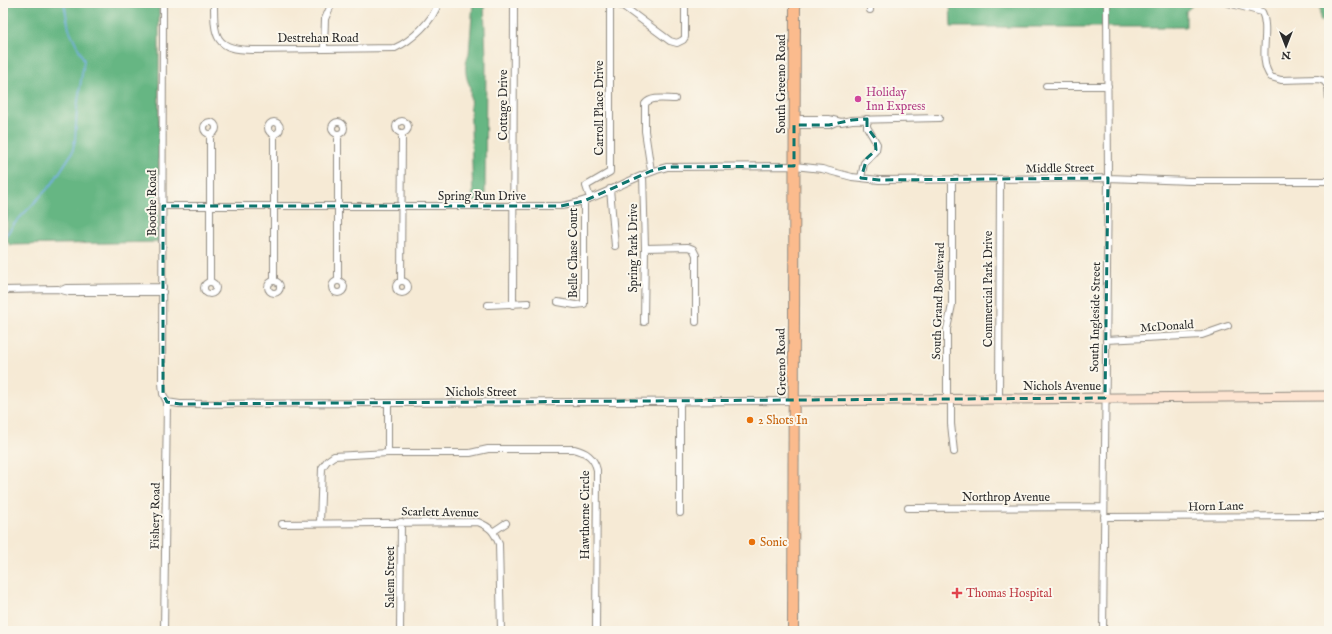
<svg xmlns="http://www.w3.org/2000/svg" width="1332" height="634" viewBox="0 0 1332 634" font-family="'IM FELL English',serif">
<rect width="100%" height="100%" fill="#fbf7ec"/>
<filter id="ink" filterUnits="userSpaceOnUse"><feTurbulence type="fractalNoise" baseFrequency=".025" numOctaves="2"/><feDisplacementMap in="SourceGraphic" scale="8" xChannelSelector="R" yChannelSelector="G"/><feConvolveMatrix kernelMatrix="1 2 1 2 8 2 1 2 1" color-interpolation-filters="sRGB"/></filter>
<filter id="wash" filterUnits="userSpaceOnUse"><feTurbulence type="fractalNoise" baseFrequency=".012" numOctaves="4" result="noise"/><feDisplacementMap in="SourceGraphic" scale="16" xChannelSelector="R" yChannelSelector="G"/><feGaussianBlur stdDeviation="0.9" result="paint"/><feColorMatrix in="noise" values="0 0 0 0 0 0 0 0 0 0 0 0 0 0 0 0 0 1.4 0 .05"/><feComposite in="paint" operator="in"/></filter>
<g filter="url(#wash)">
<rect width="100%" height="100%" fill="#f6ead5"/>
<path fill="#66b683" stroke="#487057" d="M3 3H159V242L10 245 7 241 6 90H3Z
M473 3H484L486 58 485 202H473L470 86C465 77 464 64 469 54Z
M950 3H1195L1186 11V27H951Z
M1320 3H1329V21H1320Z"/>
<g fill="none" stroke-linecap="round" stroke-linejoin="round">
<path stroke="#77afe7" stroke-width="1.5" d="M3 239 15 223 52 184 72 153 75 140 77 108 84 60 69 29 64 3"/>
</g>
</g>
<g filter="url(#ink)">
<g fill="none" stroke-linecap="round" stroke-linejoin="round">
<defs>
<path id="street" d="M163 3 162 383 163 394 167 402
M214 3C214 37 215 50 253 50L395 48C411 41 434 20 438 3
M610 3 623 6 670 41 677 43 683 40 685 37V3
M870 3V10
M1228 3 1262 12C1271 31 1257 60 1271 77L1281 80 1318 79 1324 81 1328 86 1329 100
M324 48 325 19 332 3
M1046 86H1108
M794 119H829L841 122 852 120 939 118
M396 127a6 6 0 1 1 12 0a6 6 0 1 1-12 0Z
M332 128a6 6 0 1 1 12 0a6 6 0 1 1-12 0Z
M268 128a6 6 0 1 1 12 0a6 6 0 1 1-12 0Z
M204 128a6 6 0 1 1 12 0a6 6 0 1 1-12 0Z
M794 125H829L836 122
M210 134V281
M651 171 645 131V104C651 96 666 99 675 99
M643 175 645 248 644 322
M861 178 864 163 876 150 877 144 867 127V119
M610 189 615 246
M590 198 586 186 610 172V3
M163 206H561C599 201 630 176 667 167L794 166 822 169 852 177 879 180 1108 178 1191 181H1329
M645 248 688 247 693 249 696 255V322
M396 287a6 6 0 1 1 12 0a6 6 0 1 1-12 0Z
M332 287a6 6 0 1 1 12 0a6 6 0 1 1-12 0Z
M268 287a6 6 0 1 1 12 0a6 6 0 1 1-12 0Z
M274 281V134
M338 281V134
M401 281 402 133
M204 288a6 6 0 1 1 12 0a6 6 0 1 1-12 0Z
M3 290 58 289 69 292H163
M62 290 66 288 163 287
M558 302 575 305 584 304V201
M488 305 528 303
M513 305 514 3
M1106 340 1202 335 1228 326
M999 398 1000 180
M947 399V329L952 305V180
M951 399V424L954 452
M167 402 180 404 794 401
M388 403V453
M908 508 1104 507
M680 513V403
M1104 517 1329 516
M320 523 322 468 327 461 334 456 388 453H470L488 449H574C586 452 594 457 597 470L596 631
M282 524 478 522C490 527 494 531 499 544L501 631
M494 531 506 523
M164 631 167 402
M400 631 401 522
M1103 631 1108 178 1107 3"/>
<path id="secondary" d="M794 401 1329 396"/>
<path id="primary" d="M793 631 795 3"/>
</defs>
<use href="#street" stroke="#908a80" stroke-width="8"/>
<use href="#secondary" stroke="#908a80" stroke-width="11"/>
<use href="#primary" stroke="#908a80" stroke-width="12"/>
<use href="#street" stroke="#fff" stroke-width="6"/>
<use href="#secondary" stroke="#fde4d1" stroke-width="9"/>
<use href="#primary" stroke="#fbbb8d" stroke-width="10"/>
</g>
</g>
<path fill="none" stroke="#0f766e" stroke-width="3" stroke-dasharray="8 5" stroke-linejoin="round" d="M867 119V127L875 138 876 150 867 158 861 178 879 180 1108 178 1105 398 180 404 167 402 163 394V206H561L584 201 651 171 667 167 794 166V125H829L852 120Z"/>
<circle fill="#d1479c" stroke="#fbf7ec" stroke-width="1.5" cx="858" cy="99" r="4"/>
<g fill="#e8710a" stroke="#fbf7ec" stroke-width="1.5">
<circle cx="750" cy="420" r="4"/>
<circle cx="752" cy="542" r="4"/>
</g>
<path fill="#e0444e" stroke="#fbf7ec" stroke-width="1.5" d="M955 587h4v4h4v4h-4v4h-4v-4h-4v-4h4z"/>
<g text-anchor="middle" stroke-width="4" stroke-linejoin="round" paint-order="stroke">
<g font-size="12" fill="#2b2b2b" stroke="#fbf7ec">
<text x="318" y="42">Destrehan Road</text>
<text transform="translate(781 84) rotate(-90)" y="4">South Greeno Road</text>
<text transform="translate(503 105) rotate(-90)" y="4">Cottage Drive</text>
<text transform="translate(599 108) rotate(-90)" y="4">Carroll Place Drive</text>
<text transform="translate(1060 168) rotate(-1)" y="4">Middle Street</text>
<text x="482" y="200">Spring Run Drive</text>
<text transform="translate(152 203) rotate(-90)" y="4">Boothe Road</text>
<text transform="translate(633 248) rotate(-90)" y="4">Spring Park Drive</text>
<text transform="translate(573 253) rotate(-90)" y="4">Belle Chase Court</text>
<text transform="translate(988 289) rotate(-90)" y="4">Commercial Park Drive</text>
<text transform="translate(938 301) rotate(-88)" y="4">South Grand Boulevard</text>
<text transform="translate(1095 317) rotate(-89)" y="4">South Ingleside Street</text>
<text transform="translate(1167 326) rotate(-4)" y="4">McDonald</text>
<text transform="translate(781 362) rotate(-91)" y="4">Greeno Road</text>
<text x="1062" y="390">Nichols Avenue</text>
<text x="481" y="396">Nichols Street</text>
<text x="1006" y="501">Northrop Avenue</text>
<text transform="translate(1216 506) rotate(-1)" y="4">Horn Lane</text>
<text transform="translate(440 512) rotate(1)" y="4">Scarlett Avenue</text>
<text transform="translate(585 515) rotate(-90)" y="4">Hawthorne Circle</text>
<text transform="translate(155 516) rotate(-89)" y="4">Fishery Road</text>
<text transform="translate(390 577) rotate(-90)" y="4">Salem Street</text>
</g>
<g font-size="12" fill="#b23c85" stroke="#fbf7ec" text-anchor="start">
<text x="866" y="96">Holiday<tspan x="866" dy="14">Inn Express</tspan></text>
</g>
<g font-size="12" fill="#c56008" stroke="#fbf7ec" text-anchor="start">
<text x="758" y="424">2 Shots In</text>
<text x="760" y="546">Sonic</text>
</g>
<g font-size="12" fill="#be3a42" stroke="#fbf7ec" text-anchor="start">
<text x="966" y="597">Thomas Hospital</text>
</g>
</g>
<rect width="1332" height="634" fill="none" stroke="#fbf7ec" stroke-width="16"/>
<g transform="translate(1286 46) rotate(180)" stroke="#fbf7ec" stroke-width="3" paint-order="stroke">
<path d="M0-3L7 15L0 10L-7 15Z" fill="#2b2b2b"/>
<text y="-6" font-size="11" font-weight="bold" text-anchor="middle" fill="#2b2b2b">N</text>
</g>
</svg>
